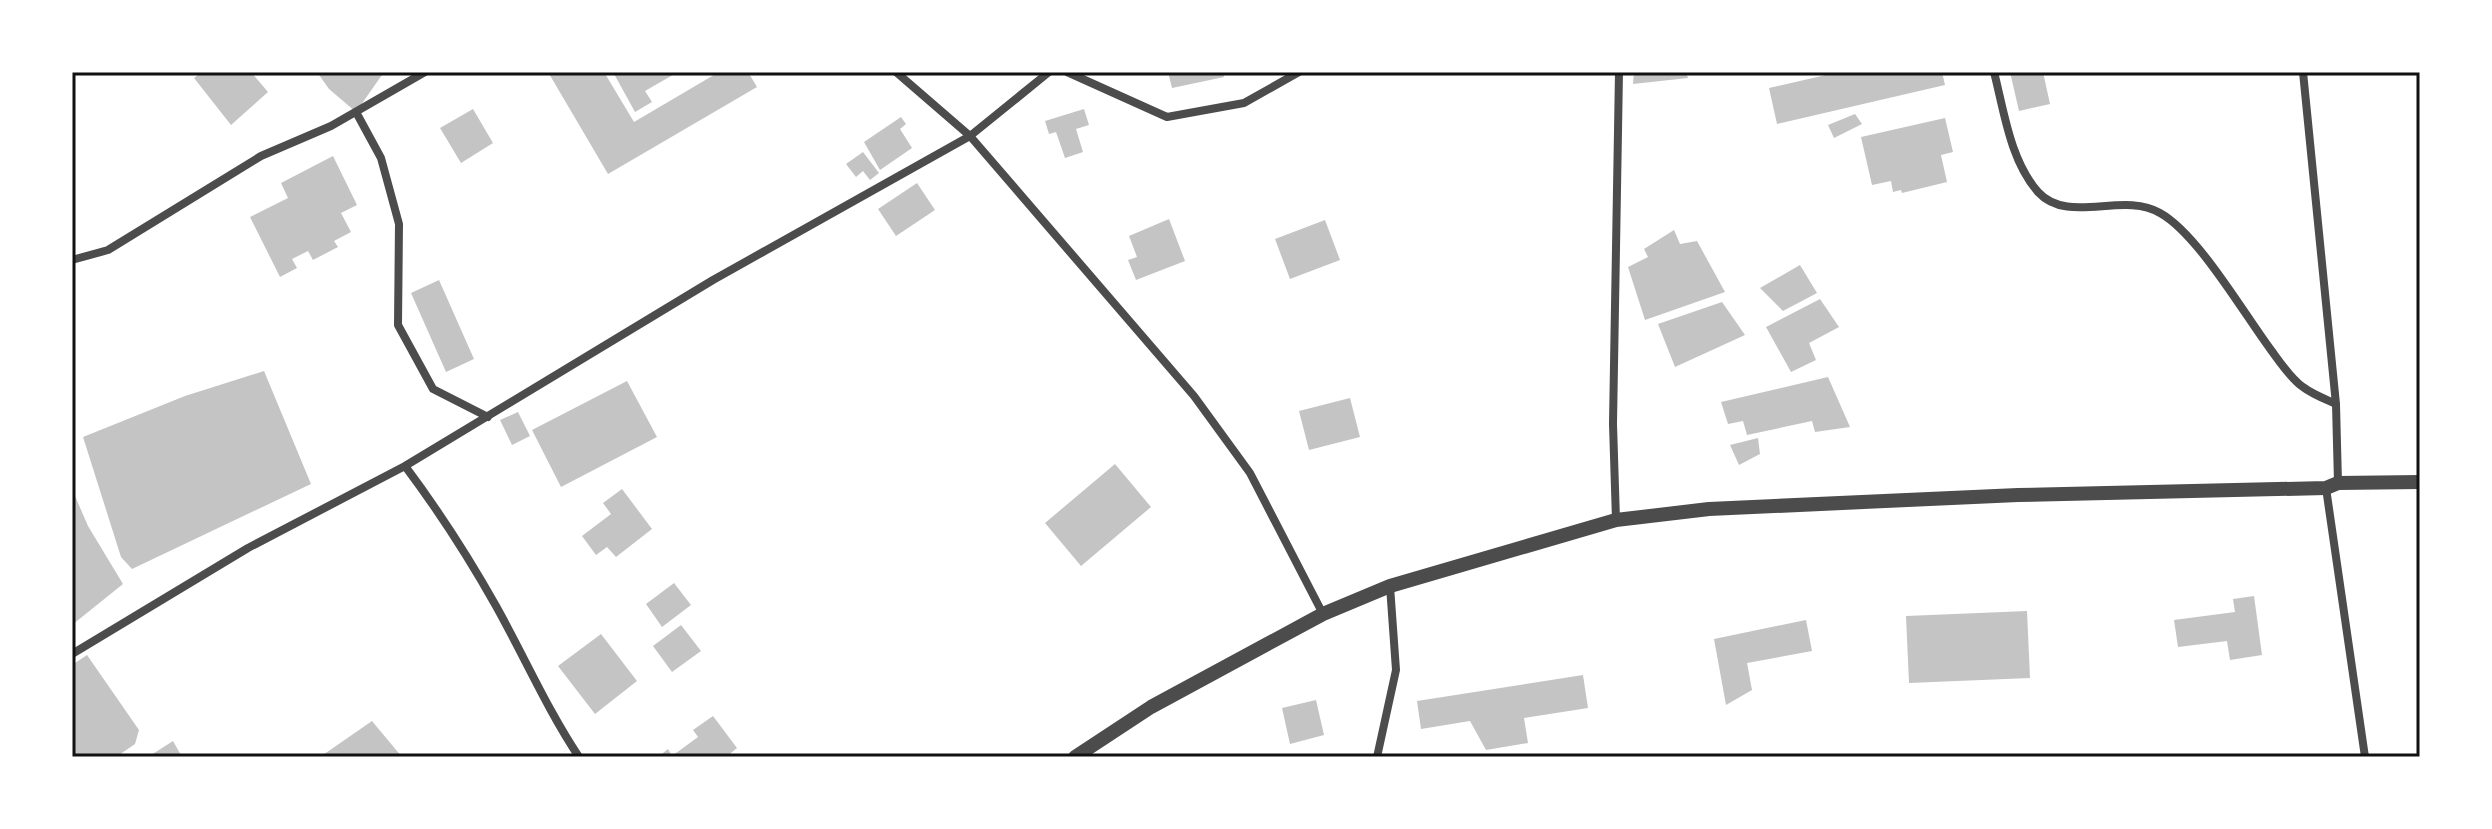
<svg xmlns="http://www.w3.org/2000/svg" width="2492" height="829" viewBox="0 0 2492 829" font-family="Roboto,sans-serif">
<rect width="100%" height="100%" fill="#fff"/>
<path fill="#c4c4c4" d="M202 72H251L268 92 231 125 194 78Z
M317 72H384L356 112 329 89Z
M548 72H604L634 122 719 72H748L757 87 608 174Z
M613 72H678L645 91 652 102 635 112Z
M1168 72H1223L1224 77 1172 88Z
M1634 72H1686L1688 78 1633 84Z
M1839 72H1942L1945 85 1777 124 1769 88Z
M2010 72H2043L2050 104 2019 111Z
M473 109 493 143 461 163 440 128Z
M1084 109 1089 125 1076 129 1083 152 1065 158 1056 132 1049 134 1045 121Z
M1855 114 1862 124 1834 138 1828 125Z
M901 117 906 124 900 129 912 148 880 170 864 142Z
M1945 118 1953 152 1941 155 1947 182 1902 193 1901 190 1893 192 1891 181 1872 185 1861 137Z
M863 152 879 173 870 180 863 171 856 177 846 164Z
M333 156 357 205 341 213 351 232 334 241 338 247 313 260 308 251 292 259 297 268 280 277 250 217 288 198 281 183Z
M917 183 935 210 896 236 878 209Z
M1169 219 1185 261 1136 280 1128 260 1137 257 1129 236Z
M1325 220 1340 260 1290 279 1275 239Z
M1674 230 1680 244 1697 241 1725 292 1645 320 1628 267 1648 257 1644 249Z
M1800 265 1817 293 1783 311 1760 288Z
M439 280 474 359 446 372 411 293Z
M1820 299 1839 327 1809 343 1816 360 1791 372 1766 327Z
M1722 302 1745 335 1675 367 1658 324Z
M264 371 311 484 132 569 121 557 83 437 185 396Z
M1828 377 1850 427 1815 432 1812 421 1747 435 1743 421 1728 424 1721 402Z
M627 381 657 437 561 487 532 430Z
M1350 398 1360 437 1309 450 1299 411Z
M518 412 530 436 512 445 500 420Z
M1758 438 1760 454 1739 465 1730 445Z
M1115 464 1151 507 1081 566 1045 523Z
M72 489 88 526 123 584 72 625Z
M622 489 652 529 616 557 607 547 596 555 582 536 611 514 603 503Z
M674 583 691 605 662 627 646 604Z
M2254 596 2262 655 2230 660 2227 641 2178 647 2174 620 2235 612 2233 599Z
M2027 611 2030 678 1909 683 1906 616Z
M1806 620 1812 651 1747 663 1752 690 1726 705 1714 639Z
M681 625 701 651 672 672 653 646Z
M601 634 637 681 595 714 558 666Z
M87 655 139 730 135 744 116 757H72V665Z
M1583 675 1588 708 1524 718 1528 743 1486 750 1470 721 1421 729 1417 701Z
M1316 700 1324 735 1290 744 1282 708Z
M713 716 737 748 726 757H658L668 749 672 756 698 737 693 730Z
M372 721 402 757H320Z
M173 741 182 757H148Z"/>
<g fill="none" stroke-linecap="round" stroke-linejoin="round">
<path stroke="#4c4c4c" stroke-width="8" d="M896 72 970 136 1194 396 1250 473 1323 614
M1067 72 1167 117 1244 103 1299 72
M1994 72C2004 111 2010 160 2038 192 2068 225 2123 191 2160 213 2198 234 2244 314 2271 350 2280 362 2291 379 2303 387 2312 394 2325 399 2336 404
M2303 72 2336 404 2338 483
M356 112 381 158 399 224 398 325 433 389 488 417
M72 260 108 250 261 156 331 126 425 72
M405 466C438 510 469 558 496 606 524 656 547 709 579 757
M2326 488 2365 757
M1616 520 1613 424 1619 72
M72 654 248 548 405 466 713 280 970 136 1049 72
M1377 757 1396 670 1390 586"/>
<path stroke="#4c4c4c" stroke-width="14" d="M1075 757 1151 707 1323 614 1390 586 1616 520 1709 509 2018 495 2326 488 2338 483 2420 482"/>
</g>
<rect width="2492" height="829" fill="none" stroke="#ffffff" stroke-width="148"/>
<rect x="74" y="74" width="2344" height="681" fill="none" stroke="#111" stroke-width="3"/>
</svg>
